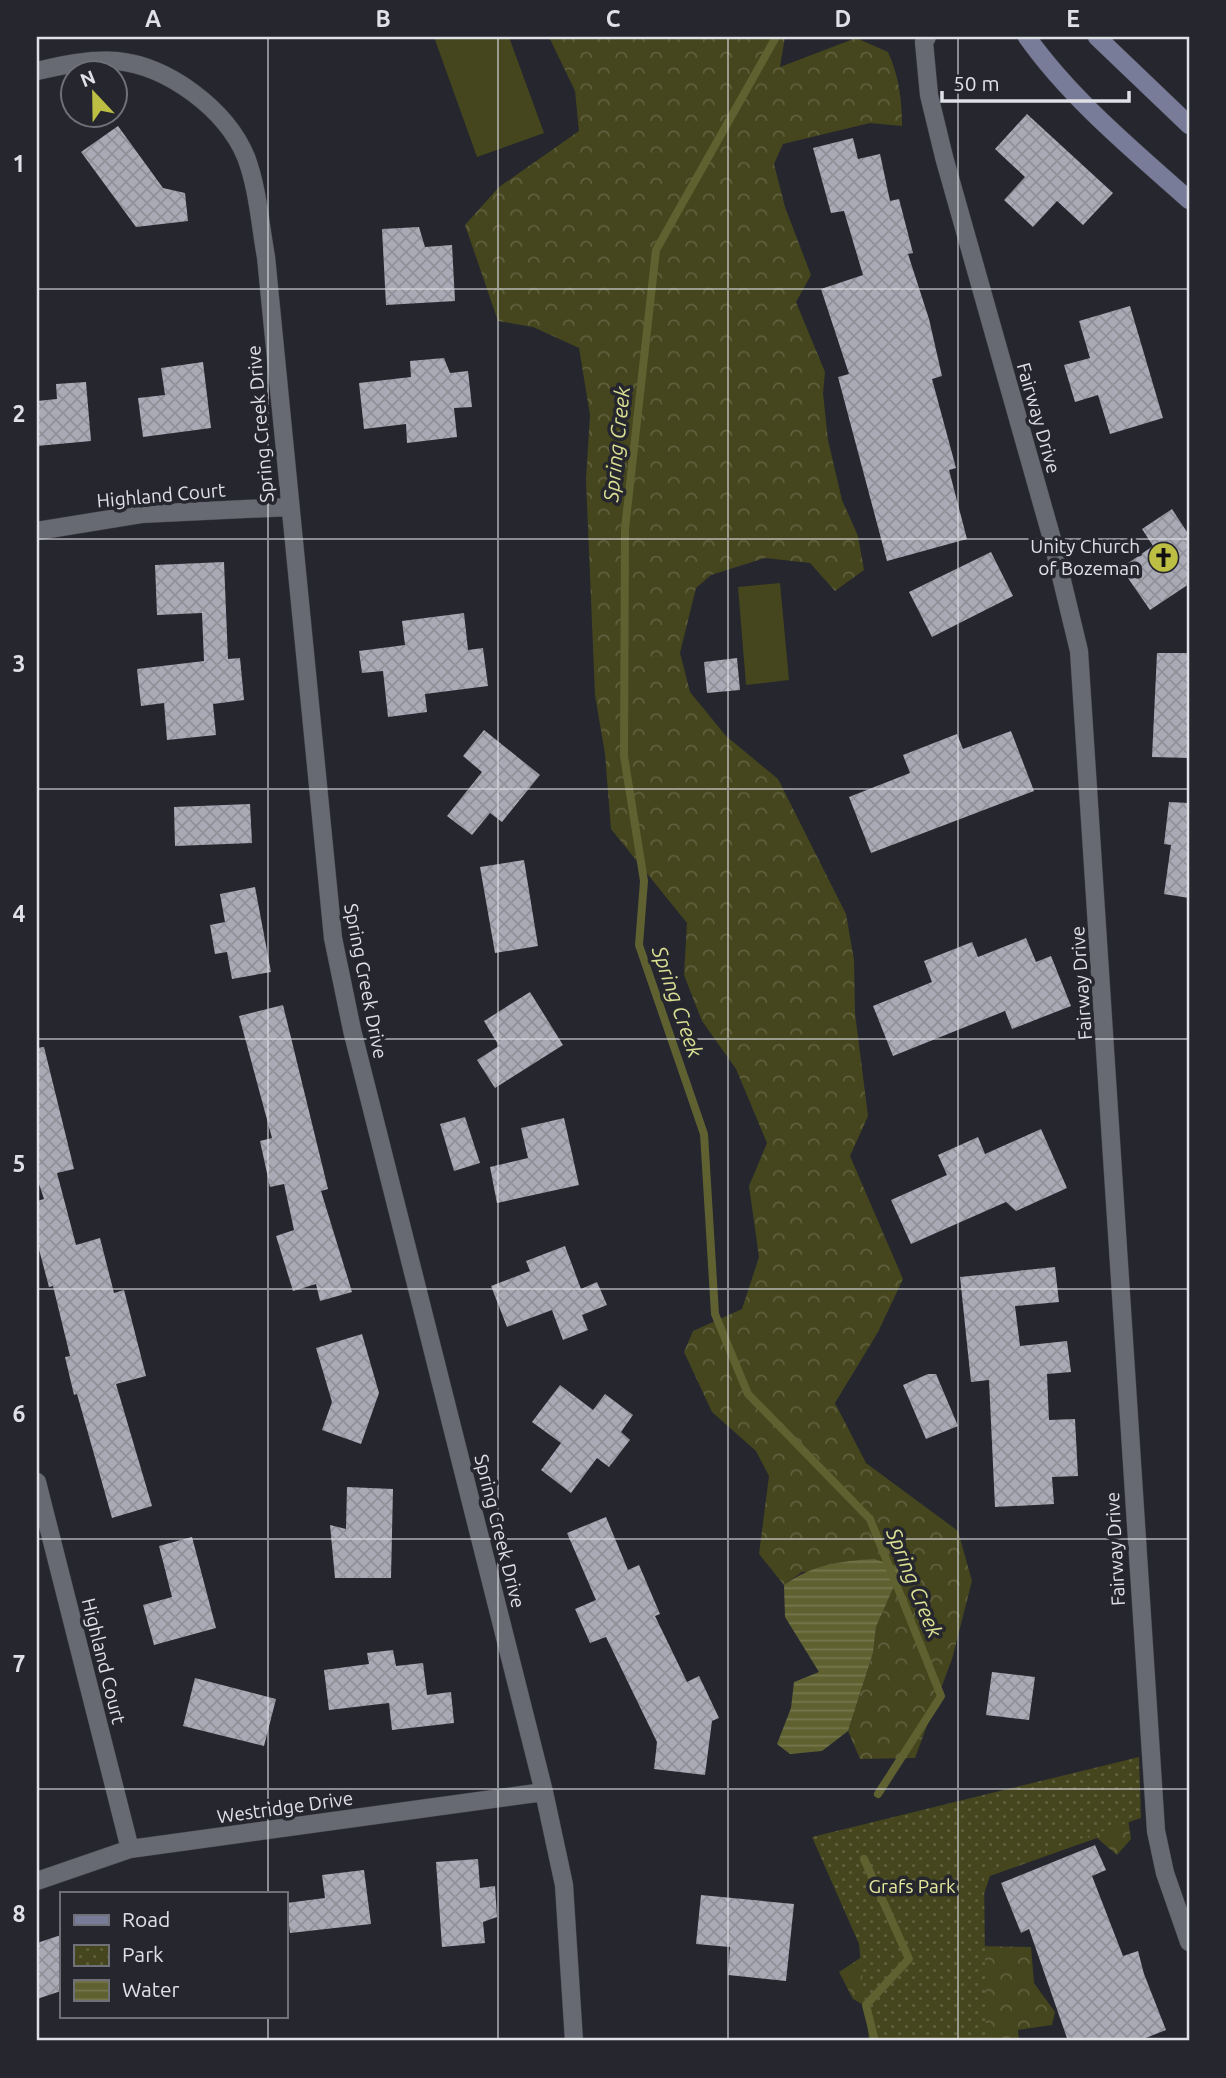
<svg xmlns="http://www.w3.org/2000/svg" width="1226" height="2078" viewBox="0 0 1226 2078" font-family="Ubuntu,sans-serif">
<defs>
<pattern id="forest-crowns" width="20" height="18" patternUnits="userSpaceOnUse" patternTransform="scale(1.75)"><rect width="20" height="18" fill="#45461d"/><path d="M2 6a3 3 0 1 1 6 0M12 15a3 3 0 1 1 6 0" fill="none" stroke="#60603e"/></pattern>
<pattern id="park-dots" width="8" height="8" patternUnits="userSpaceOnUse" patternTransform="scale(1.75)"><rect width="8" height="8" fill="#45461d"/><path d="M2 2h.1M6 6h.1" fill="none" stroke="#60603e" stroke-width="1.8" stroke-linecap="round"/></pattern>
<pattern id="water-rules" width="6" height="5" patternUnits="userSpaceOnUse" patternTransform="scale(1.75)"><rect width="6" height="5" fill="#5f6131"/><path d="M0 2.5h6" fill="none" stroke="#76774f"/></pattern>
<pattern id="building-cross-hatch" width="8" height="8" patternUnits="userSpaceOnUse" patternTransform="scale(1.75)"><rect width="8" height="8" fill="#a9aab5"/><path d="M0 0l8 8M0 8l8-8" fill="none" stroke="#909099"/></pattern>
</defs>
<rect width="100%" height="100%" fill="#25262e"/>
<path fill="url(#forest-crowns)" d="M549 37H785L780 67 856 38 888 52C899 76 902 100 902 126L870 123 783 144 774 164 785 207 811 275 796 302 825 372 823 393 828 440 842 500 858 536 864 570 835 591 810 563 765 558 711 575 696 588 680 653 690 692 726 736 778 779 846 914 854 960 855 1013 868 1116 850 1156 903 1279 878 1332 835 1403 866 1463 958 1531 972 1581 952 1659 915 1758 860 1759 848 1731 873 1653 876 1627 902 1568 802 1572 784 1585 759 1554 769 1476 756 1451 712 1412 684 1352 693 1331 742 1309 759 1257 749 1186 767 1143 736 1069 702 1021 684 975 687 923 611 829 605 754 595 695 586 479 590 415 579 348 533 327 498 321 465 225 499 187 579 131 575 91Z
M1126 1806 1131 1839 1117 1855 1097 1838 990 1876 970 1935 975 1946 1031 1947 1034 1983 1055 2012 1052 2025 1018 2030 1019 2041H902L874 2011 853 1999 839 1972 877 1947 865 1904Z"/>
<path fill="url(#park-dots)" d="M1139 1757 1141 1818 984 1872 986 2041H869L859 1944 812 1837Z"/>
<path fill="#45461d" d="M434 37H509L544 133 477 157Z
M780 583 789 680 746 685 738 587Z"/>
<path fill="url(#water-rules)" d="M874 1559 902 1568 876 1627 873 1653 848 1731 822 1751 790 1754 777 1744 791 1708 794 1682 819 1672 785 1617 784 1585C812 1565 840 1561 874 1559Z"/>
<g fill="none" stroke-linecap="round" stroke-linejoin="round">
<path stroke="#5f6131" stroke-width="8" d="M776 37 656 250 625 529 624 756 644 881 639 945 704 1134 715 1314 748 1394 870 1519 941 1696 878 1794
M864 1859 909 1959 866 2005 875 2041"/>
</g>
<path fill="url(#building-cross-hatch)" d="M1027 114 1113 193 1083 225 1057 201 1033 227 1004 200 1025 177 995 149Z
M118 126 163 188 185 193 188 221 136 227 81 152Z
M853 138 858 159 880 154 890 201 899 199 913 253 908 254 929 319 942 376 932 379 956 468 949 470 967 539 887 561 838 377 849 374 821 289 863 275 844 211 831 213 813 148Z
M419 227 425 247 452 245 455 301 386 305 382 229Z
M1130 306 1163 418 1110 434 1098 395 1075 402 1064 365 1090 358 1079 321Z
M444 358 450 373 468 371 472 407 454 408 457 437 407 443 406 424 364 429 359 383 411 377 410 361Z
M203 362 211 428 143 437 138 398 165 395 161 368Z
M86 382 91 441 37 446V401L57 399 56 384Z
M1172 509 1189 535V584L1150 610 1121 568 1153 546 1142 529Z
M991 552 1013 596 932 637 909 592Z
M224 562 228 659 240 658 244 700 213 704 216 735 167 740 164 703 141 706 137 669 204 661 202 613 157 615 155 565Z
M464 613 468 650 483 648 488 686 425 694 427 712 388 717 383 671 362 673 359 651 405 645 402 621Z
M1157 653H1189V758L1152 757Z
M737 658 740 690 707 693 704 662Z
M484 730 540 775 502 822 490 813 472 835 447 816 482 772 463 756Z
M1011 731 1034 791 871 853 849 797 910 773 903 755 957 734 963 749Z
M1169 802 1189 803V898L1164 894 1171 845 1164 844Z
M250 804 252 843 175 846 174 807Z
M524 860 538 946 495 953 480 867Z
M255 887 271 972 232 979 227 952 215 954 210 925 225 922 220 894Z
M1026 938 1036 962 1051 956 1071 1006 1012 1029 1005 1011 893 1056 873 1006 932 982 924 961 972 942 978 957Z
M530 992 563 1045 495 1088 477 1060 499 1046 484 1021Z
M283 1005 328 1189 321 1191 352 1292 320 1301 316 1284 293 1291 276 1236 294 1230 284 1184 270 1187 260 1141 272 1138 239 1016Z
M44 1047 74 1169 57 1173 76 1245 100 1238 114 1293 124 1290 146 1376 116 1384 152 1506 112 1518 77 1394 74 1395 65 1357 70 1356 53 1286 49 1287 37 1242V1201L44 1199 37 1178V1048Z
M465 1117 480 1163 454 1171 440 1124Z
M564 1118 579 1185 497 1203 490 1167 528 1158 521 1128Z
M1041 1129 1067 1188 1016 1211 1006 1202 911 1244 891 1200 947 1175 938 1155 978 1137 985 1154Z
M565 1246 581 1289 597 1282 607 1305 582 1315 588 1330 563 1340 552 1310 507 1327 491 1286 530 1271 526 1261Z
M1055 1267 1059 1302 1015 1306 1020 1346 1067 1341 1071 1372 1047 1374 1049 1420 1075 1419 1078 1476 1052 1477 1054 1504 995 1507 989 1380 971 1382 960 1277Z
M362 1334 379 1393 361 1444 322 1430 332 1402 316 1348Z
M928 1374H936L958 1426 926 1439 903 1385Z
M560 1385 593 1410 605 1394 633 1415 621 1432 630 1440 609 1467 597 1458 571 1493 541 1470 561 1443 532 1422Z
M347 1487 393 1489 391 1578H335L330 1525 346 1529Z
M606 1517 628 1570 639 1565 660 1614 655 1616 687 1682 699 1676 719 1718 712 1721 705 1775 654 1769 657 1742 606 1637 590 1643 575 1609 596 1600 567 1533Z
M192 1537 216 1628 154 1645 143 1605 172 1597 159 1546Z
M393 1650 396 1666 423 1663 427 1695 451 1692 454 1723 392 1730 389 1703 329 1710 324 1670 369 1664 367 1653Z
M992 1672 1035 1677 1029 1720 986 1715Z
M195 1678 276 1699 264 1746 183 1726Z
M1095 1845 1106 1870 1092 1876 1123 1956 1138 1951 1144 1974 1166 2030 1138 2041H1068L1029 1929 1021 1933 1001 1883Z
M478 1859 480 1888 495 1886 497 1917 483 1922 485 1943 442 1947 436 1862Z
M364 1870 371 1924 290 1933 286 1903 325 1898 322 1875Z
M701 1895 794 1904 786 1981 728 1975 730 1947 696 1944Z
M61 1935V1991L37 1999V1943Z"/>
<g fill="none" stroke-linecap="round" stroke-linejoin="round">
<defs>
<path id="street" d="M927 37 924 42 929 95 944 157 1052 539 1079 651 1156 1831 1165 1873 1189 1942
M37 71C63 65 90 59 117 61 168 66 226 109 246 157 258 189 260 224 266 257L333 938 352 1030 544 1792 564 1885 574 2041
M37 531 141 514 289 507
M37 1482 130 1849
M37 1881 130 1849 544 1792"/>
<path id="secondary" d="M1027 37C1071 99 1133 150 1189 200
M1097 37 1189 125"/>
</defs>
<use href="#street" stroke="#404148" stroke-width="19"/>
<use href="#secondary" stroke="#404148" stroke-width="19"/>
<use href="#street" stroke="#676973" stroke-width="18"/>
<use href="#secondary" stroke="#787c98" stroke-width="18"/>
</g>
<path fill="none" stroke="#e0e1e7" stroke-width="2" stroke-opacity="0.55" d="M268 37V1894M498 37V2041M728 37V2041M958 37V2041M37 289H1189M37 539H1189M37 789H1189M37 1039H1189M37 1289H1189M37 1539H1189M37 1789H1189M268 2017V2041"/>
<defs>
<symbol id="church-disc" viewBox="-11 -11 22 22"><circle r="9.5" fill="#bcbf43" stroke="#25262e"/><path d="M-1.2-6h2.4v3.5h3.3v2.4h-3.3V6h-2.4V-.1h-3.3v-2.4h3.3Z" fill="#111"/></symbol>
</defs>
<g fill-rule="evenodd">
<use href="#church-disc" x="1146" y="540" width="35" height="35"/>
</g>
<g text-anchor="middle" stroke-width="7" stroke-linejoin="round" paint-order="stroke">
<g font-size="19" fill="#e0e1e7" stroke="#25262e">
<text transform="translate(1039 418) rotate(74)" y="7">Fairway Drive</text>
<text transform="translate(260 424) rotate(-95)" y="7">Spring Creek Drive</text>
<text transform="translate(161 495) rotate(-5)" y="7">Highland Court</text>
<text transform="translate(366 981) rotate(79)" y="7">Spring Creek Drive</text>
<text transform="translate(1081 983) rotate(-94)" y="7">Fairway Drive</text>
<text transform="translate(500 1531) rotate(76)" y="7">Spring Creek Drive</text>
<text transform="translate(1115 1549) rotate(-93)" y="7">Fairway Drive</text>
<text transform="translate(104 1661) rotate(76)" y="7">Highland Court</text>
<text transform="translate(285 1807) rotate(-8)" y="7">Westridge Drive</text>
</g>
<g font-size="19" fill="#e0e1e7" stroke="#25262e" text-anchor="end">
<text x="1140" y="553">Unity Church<tspan x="1140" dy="22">of Bozeman</tspan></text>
</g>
<g font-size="19" fill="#e6ea9c" stroke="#25262e">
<text x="912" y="1893">Grafs Park</text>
</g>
<g font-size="21" font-style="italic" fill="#dce093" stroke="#25262e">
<text transform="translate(617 444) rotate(-84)" y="7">Spring Creek</text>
<text transform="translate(677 1002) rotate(71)" y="7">Spring Creek</text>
<text transform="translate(914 1583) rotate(68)" y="7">Spring Creek</text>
</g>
</g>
<rect width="1226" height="2078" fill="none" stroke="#25262e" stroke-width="77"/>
<rect x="60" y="1892" width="228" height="126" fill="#25262e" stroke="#707178" stroke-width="2"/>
<rect x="74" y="1915" width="35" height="10" fill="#787c98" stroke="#707178" stroke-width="2"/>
<text x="122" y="1927" font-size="21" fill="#e0e1e7">Road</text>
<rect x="74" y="1945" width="35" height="21" fill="url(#park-dots)" stroke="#707178" stroke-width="2"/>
<text x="122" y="1962" font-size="21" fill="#e0e1e7">Park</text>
<rect x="74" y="1980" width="35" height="21" fill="url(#water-rules)" stroke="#707178" stroke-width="2"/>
<text x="122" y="1997" font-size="21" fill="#e0e1e7">Water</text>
<g transform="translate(94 94) rotate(338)"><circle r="33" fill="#25262e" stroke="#707178" stroke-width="2"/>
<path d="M0-5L12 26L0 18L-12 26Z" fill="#bcbf43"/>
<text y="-10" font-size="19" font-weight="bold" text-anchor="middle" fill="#e0e1e7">N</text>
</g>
<path d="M942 91v10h187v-10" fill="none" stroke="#e0e1e7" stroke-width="3.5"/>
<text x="953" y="91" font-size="21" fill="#e0e1e7" stroke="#25262e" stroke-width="5" paint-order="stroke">50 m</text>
<rect x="38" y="38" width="1150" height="2001" fill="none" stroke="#e0e1e7" stroke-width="2.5"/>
<g font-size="23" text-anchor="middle" font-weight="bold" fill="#e0e1e7">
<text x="153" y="27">A</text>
<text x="383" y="27">B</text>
<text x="613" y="27">C</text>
<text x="843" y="27">D</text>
<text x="1073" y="27">E</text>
<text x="19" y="172">1</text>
<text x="19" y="422">2</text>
<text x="19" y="672">3</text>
<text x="19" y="922">4</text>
<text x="19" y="1172">5</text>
<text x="19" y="1422">6</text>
<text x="19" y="1672">7</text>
<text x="19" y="1922">8</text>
</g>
</svg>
